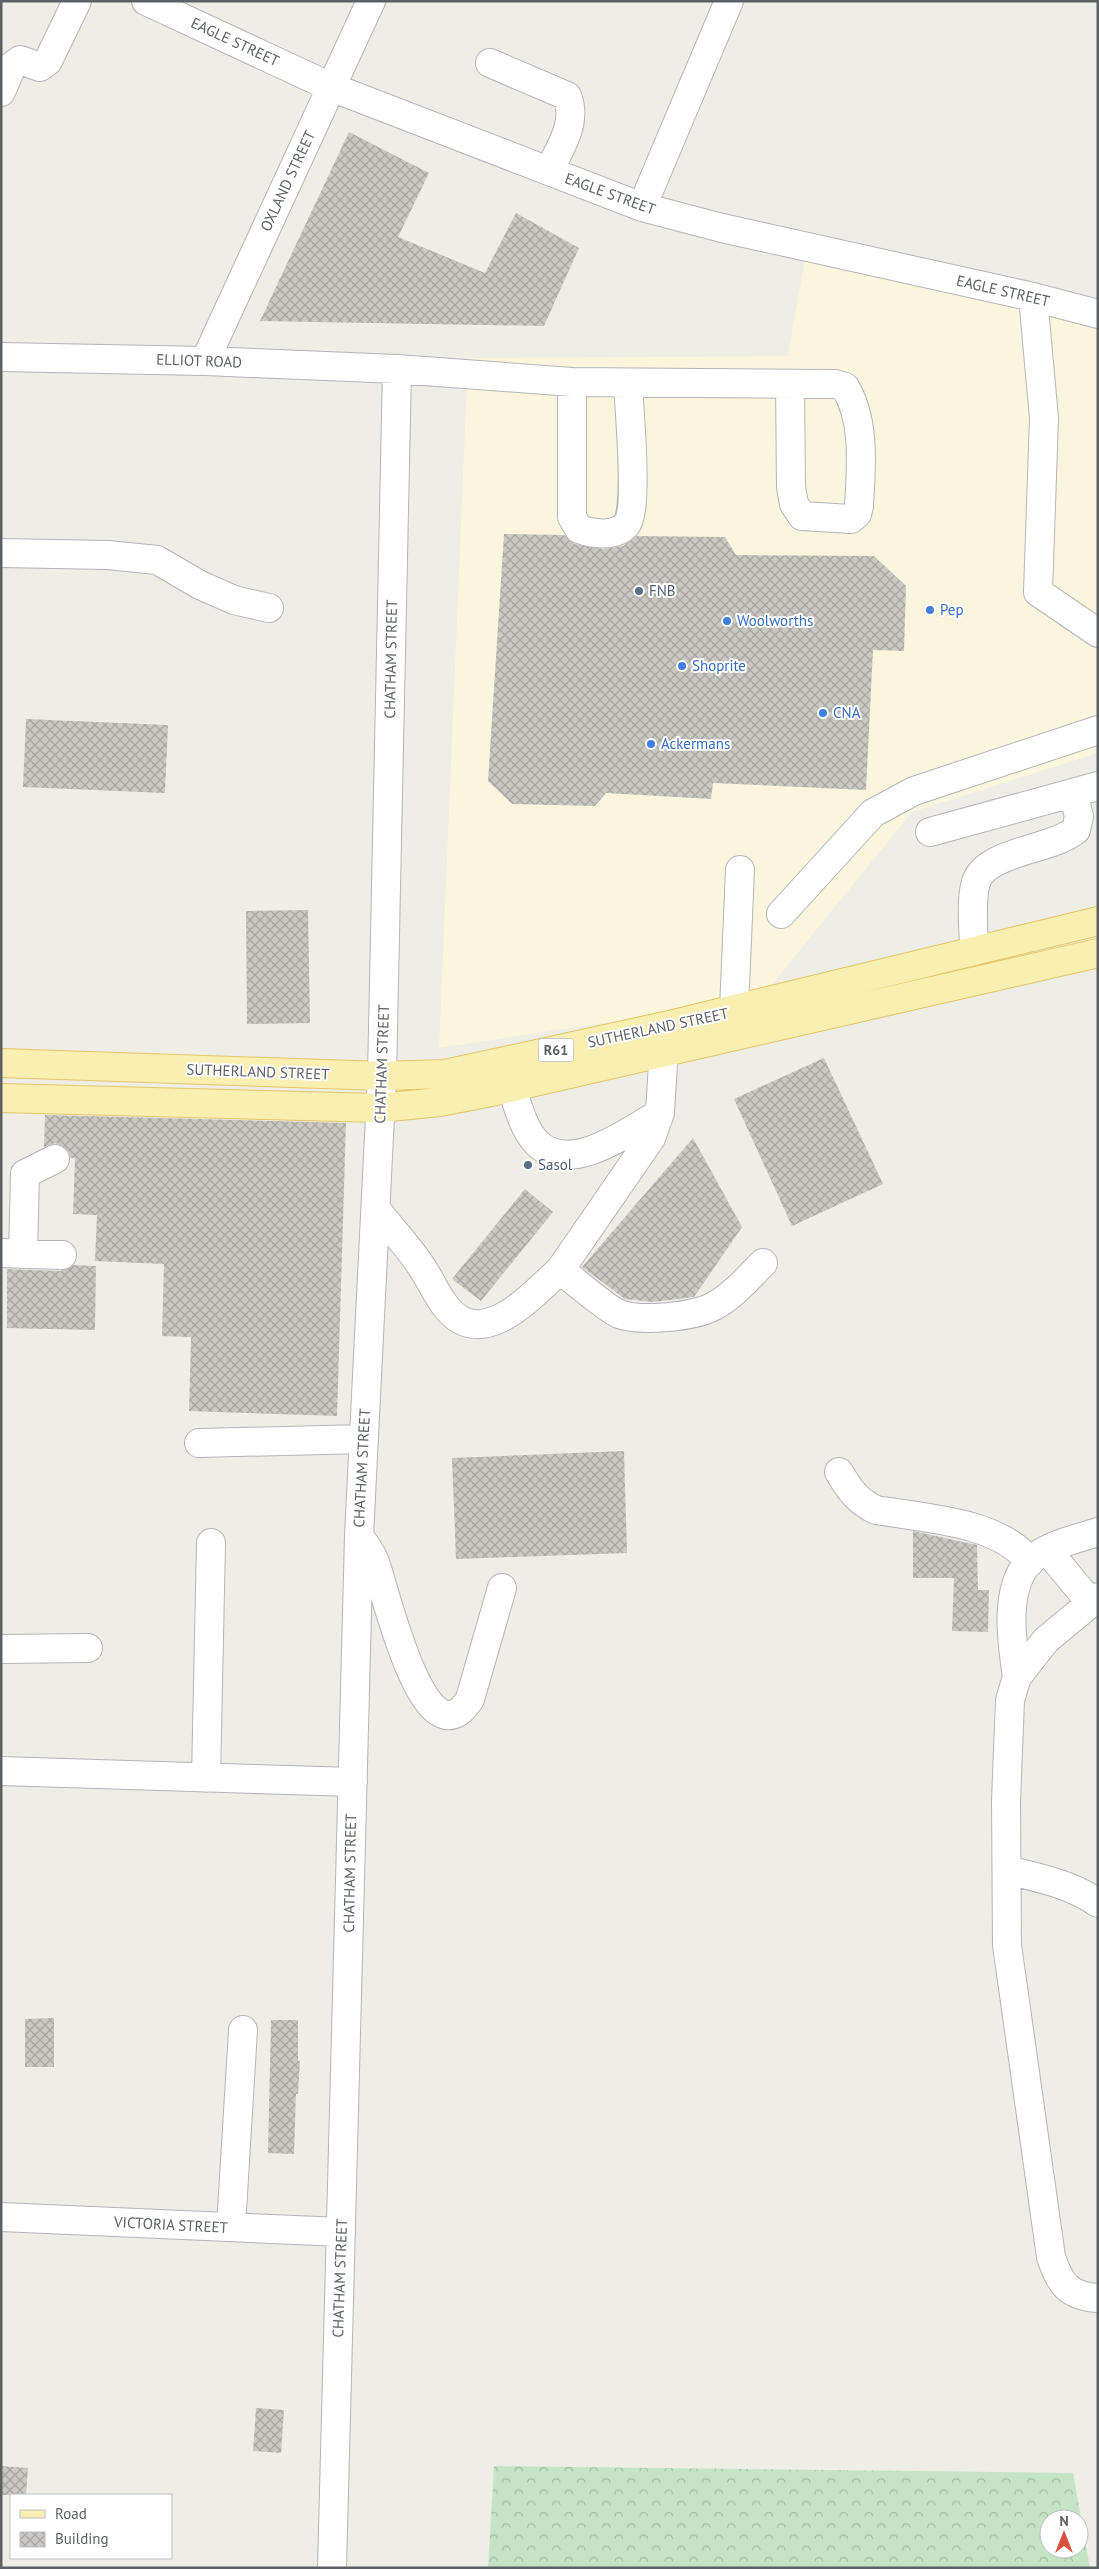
<svg xmlns="http://www.w3.org/2000/svg" width="1099" height="2569" viewBox="0 0 1099 2569" font-family="'PT Sans',sans-serif">
<defs>
<pattern id="forest-crowns" width="20" height="18" patternUnits="userSpaceOnUse" patternTransform="scale(1.25)"><rect width="20" height="18" fill="#c4e4c5"/><path d="M2 6a3 3 0 1 1 6 0M12 15a3 3 0 1 1 6 0" fill="none" stroke="#a2bca4"/></pattern>
<pattern id="building-cross-hatch" width="8" height="8" patternUnits="userSpaceOnUse" patternTransform="scale(1.25)"><rect width="8" height="8" fill="#cac8c2"/><path d="M0 0l8 8M0 8l8-8" fill="none" stroke="#a7a6a1"/></pattern>
</defs>
<rect width="100%" height="100%" fill="#eeede6"/>
<path fill="#fbf5de" d="M807 246 1098 323V753L912 812 765 993 683 1011 439 1048 468 358 788 356Z"/>
<path fill="url(#forest-crowns)" fill-rule="evenodd" d="M494 2466 1073 2473 1090 2568H488ZM1049 2519H1079V2549H1049Z"/>
<path fill="url(#building-cross-hatch)" d="M349 132 429 173 398 237 485 273 516 213 579 248 544 326 260 321Z
M504 534 564 535 574 544 603 549 623 546 637 536 725 537 736 555 874 556 906 586 904 651 873 650 866 790 713 783 711 799 606 793 595 806 512 804 488 781Z
M26 719 168 725 165 793 23 787Z
M308 910 310 1023 247 1024 246 911Z
M824 1058 883 1184 792 1226 734 1099Z
M45 1115 346 1123 337 1416 189 1411 191 1337 162 1336 164 1264 95 1261 97 1215 73 1214 75 1158H70L69 1152 63 1146 55 1143 44 1147Z
M693 1138 742 1227 694 1297 653 1302 625 1299 582 1267Z
M525 1189 553 1212 481 1301 452 1279Z
M73 1265 96 1266 95 1330 7 1328V1269L61 1271Z
M624 1451 627 1553 456 1559 452 1458Z
M913 1531 977 1545 978 1590H989L988 1632 952 1631 954 1578H913Z
M54 2018V2067H25V2019Z
M271 2020H298V2061H300L298 2094H296L294 2154 268 2153Z
M256 2408 284 2410 281 2453 253 2451Z
M1 2466 28 2468 26 2495H1Z"/>
<g fill="none" stroke-linecap="round" stroke-linejoin="round">
<defs>
<path id="minor" d="M146 1 331 87 642 207 722 228 1033 297 1098 314
M490 63 567 96C578 122 560 148 549 171
M1 92 12 66 20 60 40 67 48 61 77 1
M642 207 729 1
M1033 297 1044 418 1038 592 1098 633
M1 357 205 361 397 369 572 382 835 384 845 387C866 421 861 469 859 506L857 514 851 519 802 516 794 504 791 487 790 386
M205 361 371 1
M572 382V517L579 529C593 534 615 537 626 525 639 511 629 407 628 383
M1 553 108 555 157 560 200 585 234 600 269 608
M930 832 1098 786
M781 914 873 813 914 791 1098 730
M974 951C974 930 970 902 976 882 986 851 1052 850 1076 830L1079 816 1073 793
M665 1030 660 1113 651 1138 560 1270C574 1280 605 1308 619 1314 640 1322 694 1317 714 1306 733 1296 748 1278 763 1263
M733 1032 740 870
M512 1087C517 1105 524 1130 537 1143 571 1176 629 1131 660 1113
M376 1209C391 1229 410 1248 423 1269 431 1281 437 1296 447 1308 483 1352 532 1295 560 1270
M1 1253 62 1255
M23 1254 25 1174 55 1159
M199 1443 364 1439
M839 1472C849 1489 857 1501 876 1510 923 1518 999 1521 1030 1562
M359 1536C365 1544 371 1552 375 1562 384 1586 425 1770 470 1699L502 1588
M1047 1550 1091 1603
M1098 1597 1046 1640 1017 1677 1010 1700 1006 1801 1007 1945 1051 2257C1060 2284 1068 2296 1098 2298
M1 1649 88 1648
M1017 1677C1012 1644 1003 1588 1030 1561 1047 1545 1076 1539 1098 1532
M1 1771 353 1782
M206 1778 211 1543
M1007 1870C1039 1878 1071 1884 1098 1903
M1 2217 341 2232
M231 2227 243 2030
M332 2568 359 1536 382 1076 397 369"/>
<path id="major" d="M1 1063 382 1076 445 1074 665 1026 1098 921
M1 1098 380 1108 440 1102 491 1092 1098 953"/>
</defs>
<use href="#minor" stroke="#b3b5b9" stroke-width="30"/>
<use href="#major" stroke="#e6c667" stroke-width="30"/>
<use href="#minor" stroke="#fff" stroke-width="28"/>
<use href="#major" stroke="#f8efb1" stroke-width="28"/>
</g>
<g fill="#5c6f8a" stroke="#fff" stroke-width="2">
<circle cx="639" cy="591" r="5"/>
<circle cx="528" cy="1165" r="5"/>
</g>
<g fill="#3f7fe0" stroke="#fff" stroke-width="2">
<circle cx="930" cy="610" r="5"/>
<circle cx="727" cy="621" r="5"/>
<circle cx="682" cy="666" r="5"/>
<circle cx="823" cy="713" r="5"/>
<circle cx="651" cy="744" r="5"/>
</g>
<g text-anchor="middle" stroke-width="4" stroke-linejoin="round" paint-order="stroke">
<rect fill="#fff" stroke="#8e9093" stroke-width="1" x="538.5" y="1038.5" width="35" height="23" rx="4"/>
<g font-size="14" font-weight="bold" fill="#5d6065">
<text x="556" y="1055">R61</text>
</g>
<g font-size="15" fill="#5d6065" stroke="#fff">
<text transform="translate(235 42) rotate(25)" y="5">EAGLE STREET</text>
<text transform="translate(288 181) rotate(-65)" y="5">OXLAND STREET</text>
<text transform="translate(610 194) rotate(20)" y="5">EAGLE STREET</text>
<text transform="translate(1003 291) rotate(13)" y="5">EAGLE STREET</text>
<text transform="translate(199 361) rotate(2)" y="5">ELLIOT ROAD</text>
<text transform="translate(391 659) rotate(-89)" y="5">CHATHAM STREET</text>
<text transform="translate(658 1028) rotate(-12)" y="5">SUTHERLAND STREET</text>
<text transform="translate(382 1064) rotate(-88)" y="5">CHATHAM STREET</text>
<text transform="translate(258 1072) rotate(2)" y="5">SUTHERLAND STREET</text>
<text transform="translate(362 1468) rotate(-87)" y="5">CHATHAM STREET</text>
<text transform="translate(350 1873) rotate(-89)" y="5">CHATHAM STREET</text>
<text transform="translate(171 2225) rotate(3)" y="5">VICTORIA STREET</text>
<text transform="translate(340 2278) rotate(-88)" y="5">CHATHAM STREET</text>
</g>
<g font-size="15" fill="#4e5e75" stroke="#fff" text-anchor="start">
<text x="649" y="596">FNB</text>
<text x="538" y="1170">Sasol</text>
</g>
<g font-size="15" fill="#366cbe" stroke="#fff" text-anchor="start">
<text x="940" y="615">Pep</text>
<text x="737" y="626">Woolworths</text>
<text x="692" y="671">Shoprite</text>
<text x="833" y="718">CNA</text>
<text x="661" y="749">Ackermans</text>
</g>
</g>
<rect width="1099" height="2569" fill="none" stroke="#5d6065" stroke-width="5"/>
<rect x="10" y="2494" width="162" height="65" fill="#ffffff" stroke="#bebfc1"/>
<rect x="20" y="2510" width="25" height="8" fill="#f8efb1" stroke="#bebfc1"/>
<text x="55" y="2519" font-size="15" fill="#5d6065">Road</text>
<rect x="20" y="2532" width="25" height="15" fill="url(#building-cross-hatch)" stroke="#bebfc1"/>
<text x="55" y="2544" font-size="15" fill="#5d6065">Building</text>
<g transform="translate(1064 2534)"><circle r="24" fill="#ffffff" stroke="#bebfc1"/>
<path d="M0-4L9 19L0 12L-9 19Z" fill="#db503f"/>
<text y="-8" font-size="14" font-weight="bold" text-anchor="middle" fill="#5d6065">N</text>
</g>
</svg>
